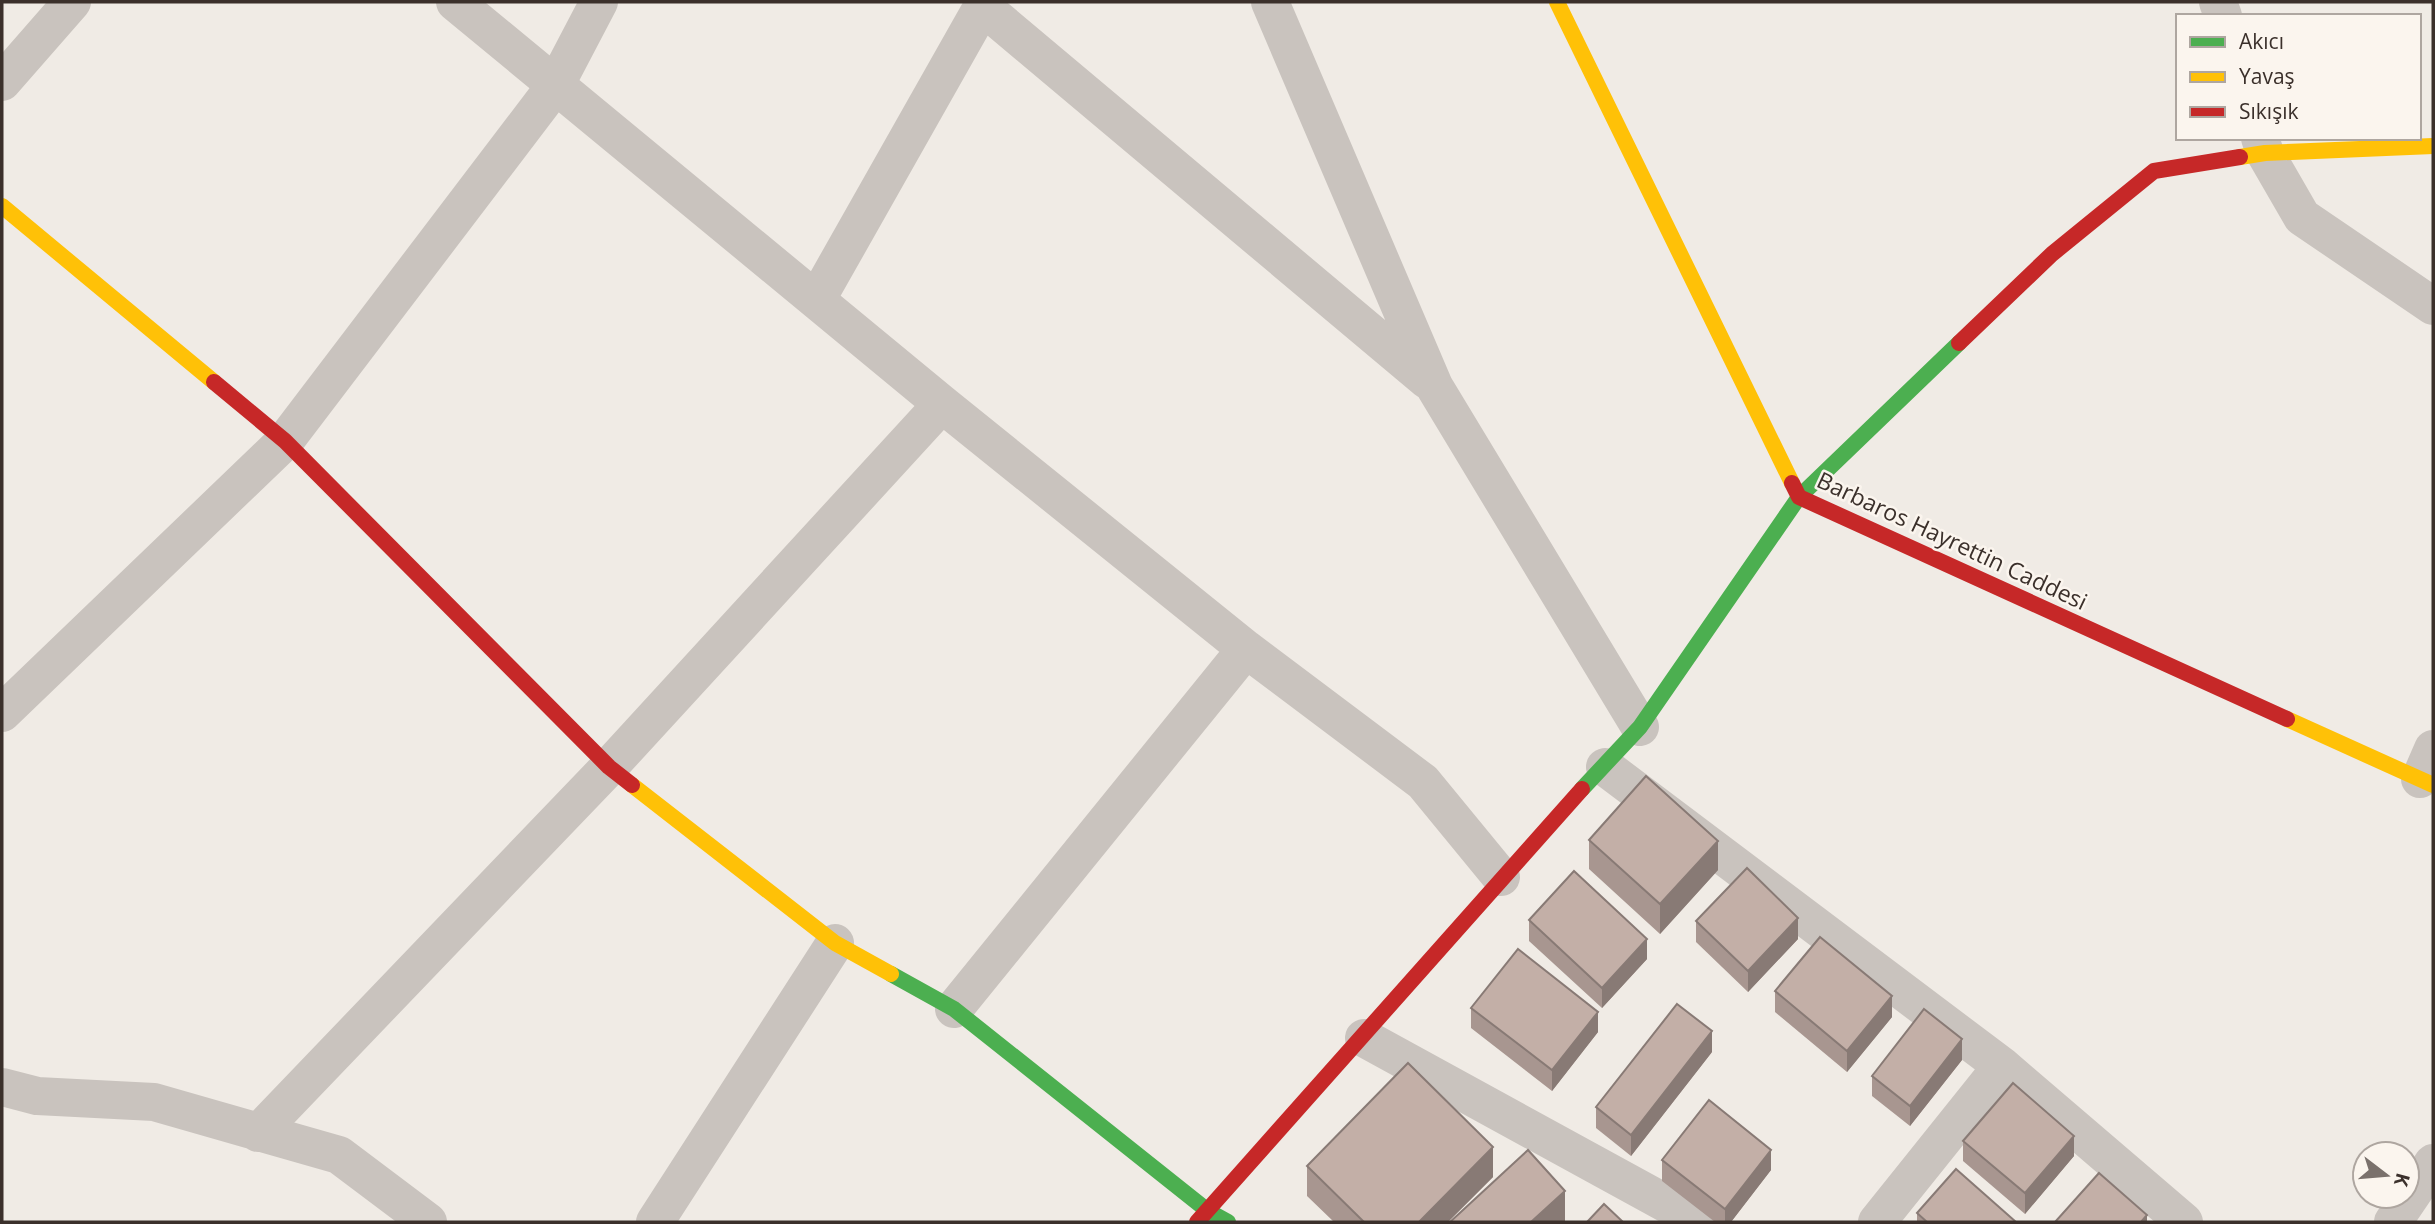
<svg xmlns="http://www.w3.org/2000/svg" width="2435" height="1224" viewBox="0 0 2435 1224" font-family="'Open Sans',sans-serif">
<rect width="100%" height="100%" fill="#f0ebe5"/>
<g fill="none" stroke-linecap="round" stroke-linejoin="round">
<path stroke="#c9c3be" stroke-width="38" d="M455 2 942 404 1246 649 1423 782 1501 877
M1270 2 1434 386 1640 727
M2218 2 2223 16
M983 7 1427 380
M2 82 72 2
M2260 138 2265 153 2302 217 2433 306
M817 299 985 2
M2 713 285 441 555 86 599 2
M1605 767 2002 1066 2184 1222
M2420 779 2433 749
M954 1009 1246 649
M1364 1038 1700 1222
M2 1087 37 1096 154 1102 339 1155 428 1222
M258 1133 609 767 942 404
M655 1222 835 943
M1877 1222 2002 1066
M2393 1222 2433 1163"/>
<path stroke="#4caf50" stroke-width="16" d="M1582 789 1640 727 1799 497 1959 343
M891 974 954 1009 1208 1211 1228 1222"/>
<path stroke="#ffc107" stroke-width="16" d="M1557 2 1792 483
M2240 157 2265 153 2433 146
M2 206 214 382
M2287 719 2433 785
M632 785 835 943 891 974"/>
<path stroke="#c62828" stroke-width="16" d="M1959 343 2052 254 2154 171 2240 157
M214 382 285 441 609 767 632 785
M1792 483 1799 497 2287 719
M1197 1222 1582 789"/>
</g>
<path fill="#a89690" d="M1589 840 1718 870 1660 934 1589 869Z
M1529 920 1647 959 1602 1008 1529 941Z
M1696 921 1798 939 1748 992 1696 942Z
M1775 991 1892 1017 1847 1072 1775 1012Z
M1471 1008 1598 1032 1552 1091 1471 1028Z
M1712 1052 1631 1156 1596 1128V1107Z
M1962 1060 1910 1126 1872 1096V1076Z
M1963 1141 2074 1156 2025 1214 1963 1161Z
M1662 1160 1771 1170 1731 1222H1715L1662 1181Z
M1307 1166 1493 1177 1448 1222H1334L1307 1196Z
M1917 1213 2016 1222H1917Z"/>
<path fill="#887a75" d="M1718 841V870L1660 934V904Z
M1798 918V939L1748 992V971Z
M1647 939V959L1602 1008V988Z
M1892 996V1017L1847 1072V1051Z
M1598 1012V1032L1552 1091V1070Z
M1712 1031V1052L1631 1156V1135Z
M1962 1039V1060L1910 1126V1106Z
M2074 1136V1156L2025 1214V1193Z
M1493 1147V1177L1448 1222H1419Z
M1771 1150V1170L1731 1222H1725V1209Z
M1565 1191V1221L1564 1222H1531Z
M2147 1215V1222H2141Z"/>
<path fill="#c3afa7" stroke="#887a75" stroke-width="2" d="M1646 776 1718 841 1660 904 1589 840Z
M1747 868 1798 918 1748 971 1696 921Z
M1574 871 1647 939 1602 988 1529 920Z
M1820 937 1892 996 1847 1051 1775 991Z
M1518 949 1598 1012 1552 1070 1471 1008Z
M1677 1004 1712 1031 1631 1135 1596 1107Z
M1924 1009 1962 1039 1910 1106 1872 1076Z
M1408 1063 1493 1147 1419 1222H1364L1307 1166Z
M2013 1083 2074 1136 2025 1193 1963 1141Z
M1709 1100 1771 1150 1725 1209 1662 1160Z
M1528 1150 1565 1191 1531 1222H1450Z
M1956 1169 2016 1222H1927L1917 1213Z
M2099 1173 2147 1215 2141 1222H2055Z
M1604 1204 1623 1222H1587Z"/>
<g text-anchor="middle" stroke-width="5" stroke-linejoin="round" paint-order="stroke">
<g font-size="23" fill="#3b302b" stroke="#fbf5ee">
<text transform="translate(1952 541) rotate(25)" y="8">Barbaros Hayrettin Caddesi</text>
</g>
</g>
<rect width="2435" height="1224" fill="none" stroke="#3b302b" stroke-width="7"/>
<rect x="2176" y="14" width="245" height="126" fill="#fbf5ee" stroke="#aea6a0" stroke-width="2"/>
<rect x="2190" y="37" width="35" height="10" fill="#4caf50" stroke="#aea6a0" stroke-width="2"/>
<text x="2239" y="49" font-size="21" fill="#3b302b">Akıcı</text>
<rect x="2190" y="72" width="35" height="10" fill="#ffc107" stroke="#aea6a0" stroke-width="2"/>
<text x="2239" y="84" font-size="21" fill="#3b302b">Yavaş</text>
<rect x="2190" y="107" width="35" height="10" fill="#c62828" stroke="#aea6a0" stroke-width="2"/>
<text x="2239" y="119" font-size="21" fill="#3b302b">Sıkışık</text>
<g transform="translate(2386 1175) rotate(106)"><circle r="33" fill="#fbf5ee" stroke="#aea6a0" stroke-width="2"/>
<path d="M0-5L12 26L0 18L-12 26Z" fill="#7a716c"/>
<text y="-10" font-size="19" font-weight="bold" text-anchor="middle" fill="#3b302b">K</text>
</g>
</svg>
